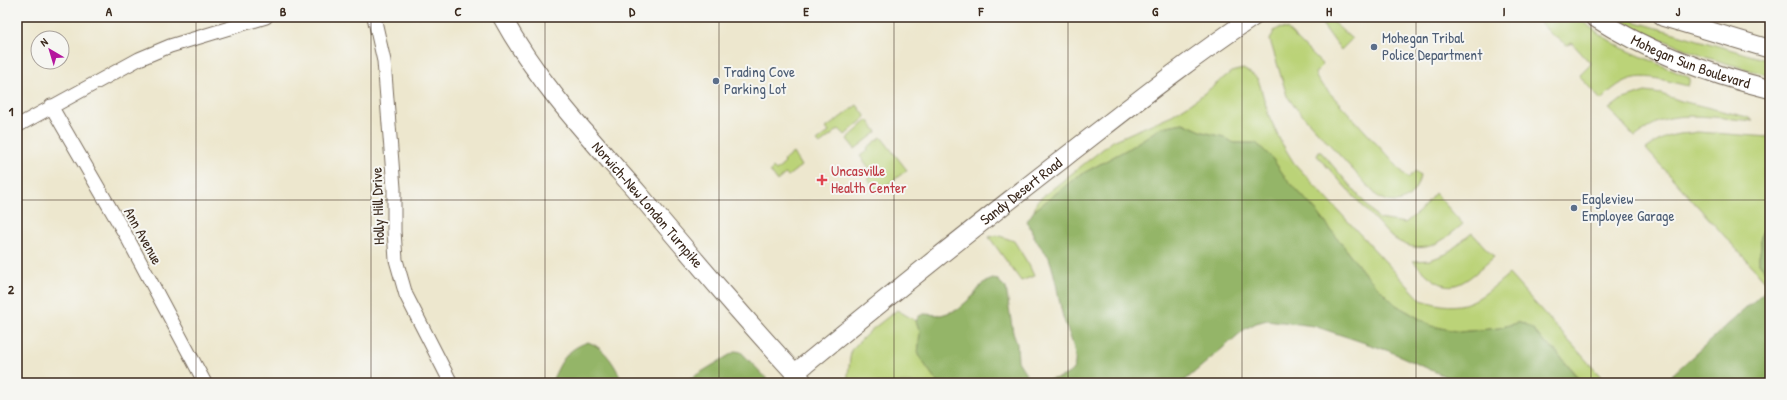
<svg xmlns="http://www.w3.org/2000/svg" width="1787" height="400" viewBox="0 0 1787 400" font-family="'Patrick Hand',sans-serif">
<rect width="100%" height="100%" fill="#f6f6f2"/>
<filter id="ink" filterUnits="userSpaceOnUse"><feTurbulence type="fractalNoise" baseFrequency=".025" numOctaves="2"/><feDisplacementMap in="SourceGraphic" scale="8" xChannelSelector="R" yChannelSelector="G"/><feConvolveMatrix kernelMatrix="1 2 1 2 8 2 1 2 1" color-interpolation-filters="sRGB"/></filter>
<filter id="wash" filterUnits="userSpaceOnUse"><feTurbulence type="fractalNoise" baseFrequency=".012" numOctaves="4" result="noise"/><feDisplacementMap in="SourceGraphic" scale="16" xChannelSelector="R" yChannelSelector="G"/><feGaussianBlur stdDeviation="0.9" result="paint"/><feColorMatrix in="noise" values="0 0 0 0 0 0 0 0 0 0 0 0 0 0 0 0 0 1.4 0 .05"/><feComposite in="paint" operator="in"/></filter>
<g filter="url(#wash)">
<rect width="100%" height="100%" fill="#ede7ce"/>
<path fill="#bbd378" stroke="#7b7e4b" d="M1317 17H1327L1352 39 1341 50Z
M1535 17H1576L1601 35 1622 48 1690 78 1688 86C1649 77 1632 67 1601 100L1579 76 1591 64 1572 43 1567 45 1552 35Z
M1617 17 1631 19 1633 21 1770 61V76L1705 57 1637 29Z
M1279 28 1287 29 1323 65 1315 73 1317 79 1408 178 1416 171 1420 176C1415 198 1400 209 1378 197L1295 107 1287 96 1270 40 1274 31Z
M1243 69 1252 74 1258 79 1269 116 1281 142 1294 163 1421 300C1464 314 1477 301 1509 274L1603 379 1598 383 1582 382 1554 349 1544 343 1534 330 1520 322 1499 328 1460 332 1432 326 1396 305 1365 274 1318 213 1285 177 1272 158 1256 143H1234L1224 137 1203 132 1183 123 1162 127 1126 150 1078 176 1034 211 1037 201 1113 141 1172 115 1197 99 1231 72Z
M1645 92 1661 94 1681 101 1747 117 1753 121C1729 119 1693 113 1670 118 1657 120 1645 130 1635 137L1609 109 1621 100Z
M857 105 866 117 845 135 839 129 820 144 817 141 829 132 826 128Z
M868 120 877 132 855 149 847 139Z
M1697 132 1770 137V226H1767L1761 235V247L1759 257V263L1770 277 1765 281 1646 149C1655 143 1663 137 1674 135 1682 133 1689 134 1697 132Z
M881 137 907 170 878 192 868 179 874 174 860 156 868 150 867 148Z
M1319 152H1321L1379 219 1405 223 1420 211 1435 193 1463 224C1438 245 1421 259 1389 235L1320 159 1317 156Z
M793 153 801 166 788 176 785 174 777 181 770 171 773 168 776 171 785 163 783 161Z
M1472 233 1494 257C1459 288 1449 300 1413 261L1430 260 1446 254Z
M997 235 1014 241 1029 265 1034 276 1021 281 989 237Z
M897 310 916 321 920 332 918 355 938 383H847L851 350 870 331Z"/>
<path fill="#94b568" stroke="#687043" d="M1183 123 1203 132 1224 137 1234 143H1256L1264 150 1272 158 1285 177 1318 213 1365 274 1396 305 1432 326 1460 332 1499 328 1520 322 1525 324 1534 330 1544 343 1554 349 1582 383H1460L1389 351 1314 326 1267 320 1256 323 1245 329 1182 383H938L918 355 920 332 916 321 919 316 924 314 941 315 957 310 973 296 983 283 993 279 998 280 1006 288 1013 333 1017 344 1018 361 1030 380C1040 382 1070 379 1074 367 1079 353 1067 330 1063 317 1058 297 1056 277 1049 258 1046 252 1041 248 1038 243 1033 236 1031 228 1027 221L1034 211 1078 176 1126 150 1162 127Z
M1767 226H1770V383H1663L1764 292 1769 282 1770 277 1759 263V257L1761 247V235Z
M588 342C606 348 616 367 623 383H551C561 362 565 350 588 342Z
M736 351 741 352 771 383H683Z"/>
</g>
<g filter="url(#ink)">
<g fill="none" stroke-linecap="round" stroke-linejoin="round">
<defs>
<path id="minor" d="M374 17 384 61 394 188V231L396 260 406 295 451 383
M51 106 128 239 205 383
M17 126 139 59 170 46 266 17"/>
<g id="secondary">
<path id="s1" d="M502 17C538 83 590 138 639 194 693 258 747 322 804 383"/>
<path id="s2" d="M1594 17C1647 51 1708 74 1770 89"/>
<path d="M1663 17 1770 49"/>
<path id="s3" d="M795 373C884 300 973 228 1064 158 1126 110 1187 61 1253 17"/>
</g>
</defs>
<use href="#minor" stroke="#796c5c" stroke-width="15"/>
<use href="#secondary" stroke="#796c5c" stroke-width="20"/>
<use href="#minor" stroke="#fff" stroke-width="13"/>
<use href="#secondary" stroke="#fff" stroke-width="18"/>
</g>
</g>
<path fill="none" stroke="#3b2a1e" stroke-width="1" stroke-opacity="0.55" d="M196 17V383M371 17V383M545 17V383M719 17V383M894 17V383M1068 17V383M1242 17V383M1416 17V383M1591 17V383M17 200H1770"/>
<g fill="#5c6f8a" stroke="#f6f6f2" stroke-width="1.5">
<circle cx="1374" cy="47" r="4"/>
<circle cx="716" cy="81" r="4"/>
<circle cx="1574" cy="208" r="4"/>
</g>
<path fill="#e0444e" stroke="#f6f6f2" stroke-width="1.5" d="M820 174h4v4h4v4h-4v4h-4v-4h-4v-4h4z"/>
<g text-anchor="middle" stroke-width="4" stroke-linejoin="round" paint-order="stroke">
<g font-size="15" fill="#4e5e75" stroke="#f6f6f2" text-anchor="start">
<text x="1382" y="43">Mohegan Tribal<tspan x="1382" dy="17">Police Department</tspan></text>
<text x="724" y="77">Trading Cove<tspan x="724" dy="17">Parking Lot</tspan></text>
<text x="1582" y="204">Eagleview<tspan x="1582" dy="17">Employee Garage</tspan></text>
</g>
<g font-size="15" fill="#3b2a1e" stroke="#f6f6f2">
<text dy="5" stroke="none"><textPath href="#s2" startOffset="107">Mohegan Sun Boulevard</textPath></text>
<text dy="5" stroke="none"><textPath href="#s3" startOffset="290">Sandy Desert Road</textPath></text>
<text dy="5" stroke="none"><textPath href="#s1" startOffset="238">Norwich-New London Turnpike</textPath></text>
<text transform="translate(378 206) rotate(-92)" y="5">Holly Hill Drive</text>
<text transform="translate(143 236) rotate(61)" y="5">Ann Avenue</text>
</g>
<g font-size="15" fill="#be3a42" stroke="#f6f6f2" text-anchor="start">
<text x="831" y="176">Uncasville<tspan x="831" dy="17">Health Center</tspan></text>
</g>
</g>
<rect width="1787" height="400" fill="none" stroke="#f6f6f2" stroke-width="44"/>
<g transform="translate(50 50) rotate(322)"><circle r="19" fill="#f6f6f2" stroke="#aba49d"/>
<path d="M0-3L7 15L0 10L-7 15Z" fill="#b5179e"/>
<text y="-6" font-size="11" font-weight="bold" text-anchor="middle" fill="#3b2a1e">N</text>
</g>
<rect x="22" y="22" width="1743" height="356" fill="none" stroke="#3b2a1e" stroke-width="1.5"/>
<g font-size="13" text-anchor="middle" font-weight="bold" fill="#3b2a1e">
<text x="109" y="16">A</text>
<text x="283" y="16">B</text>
<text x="458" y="16">C</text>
<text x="632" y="16">D</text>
<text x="806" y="16">E</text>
<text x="981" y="16">F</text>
<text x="1155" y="16">G</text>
<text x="1329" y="16">H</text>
<text x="1504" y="16">I</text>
<text x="1678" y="16">J</text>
<text x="11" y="116">1</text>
<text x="11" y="294">2</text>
</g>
</svg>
